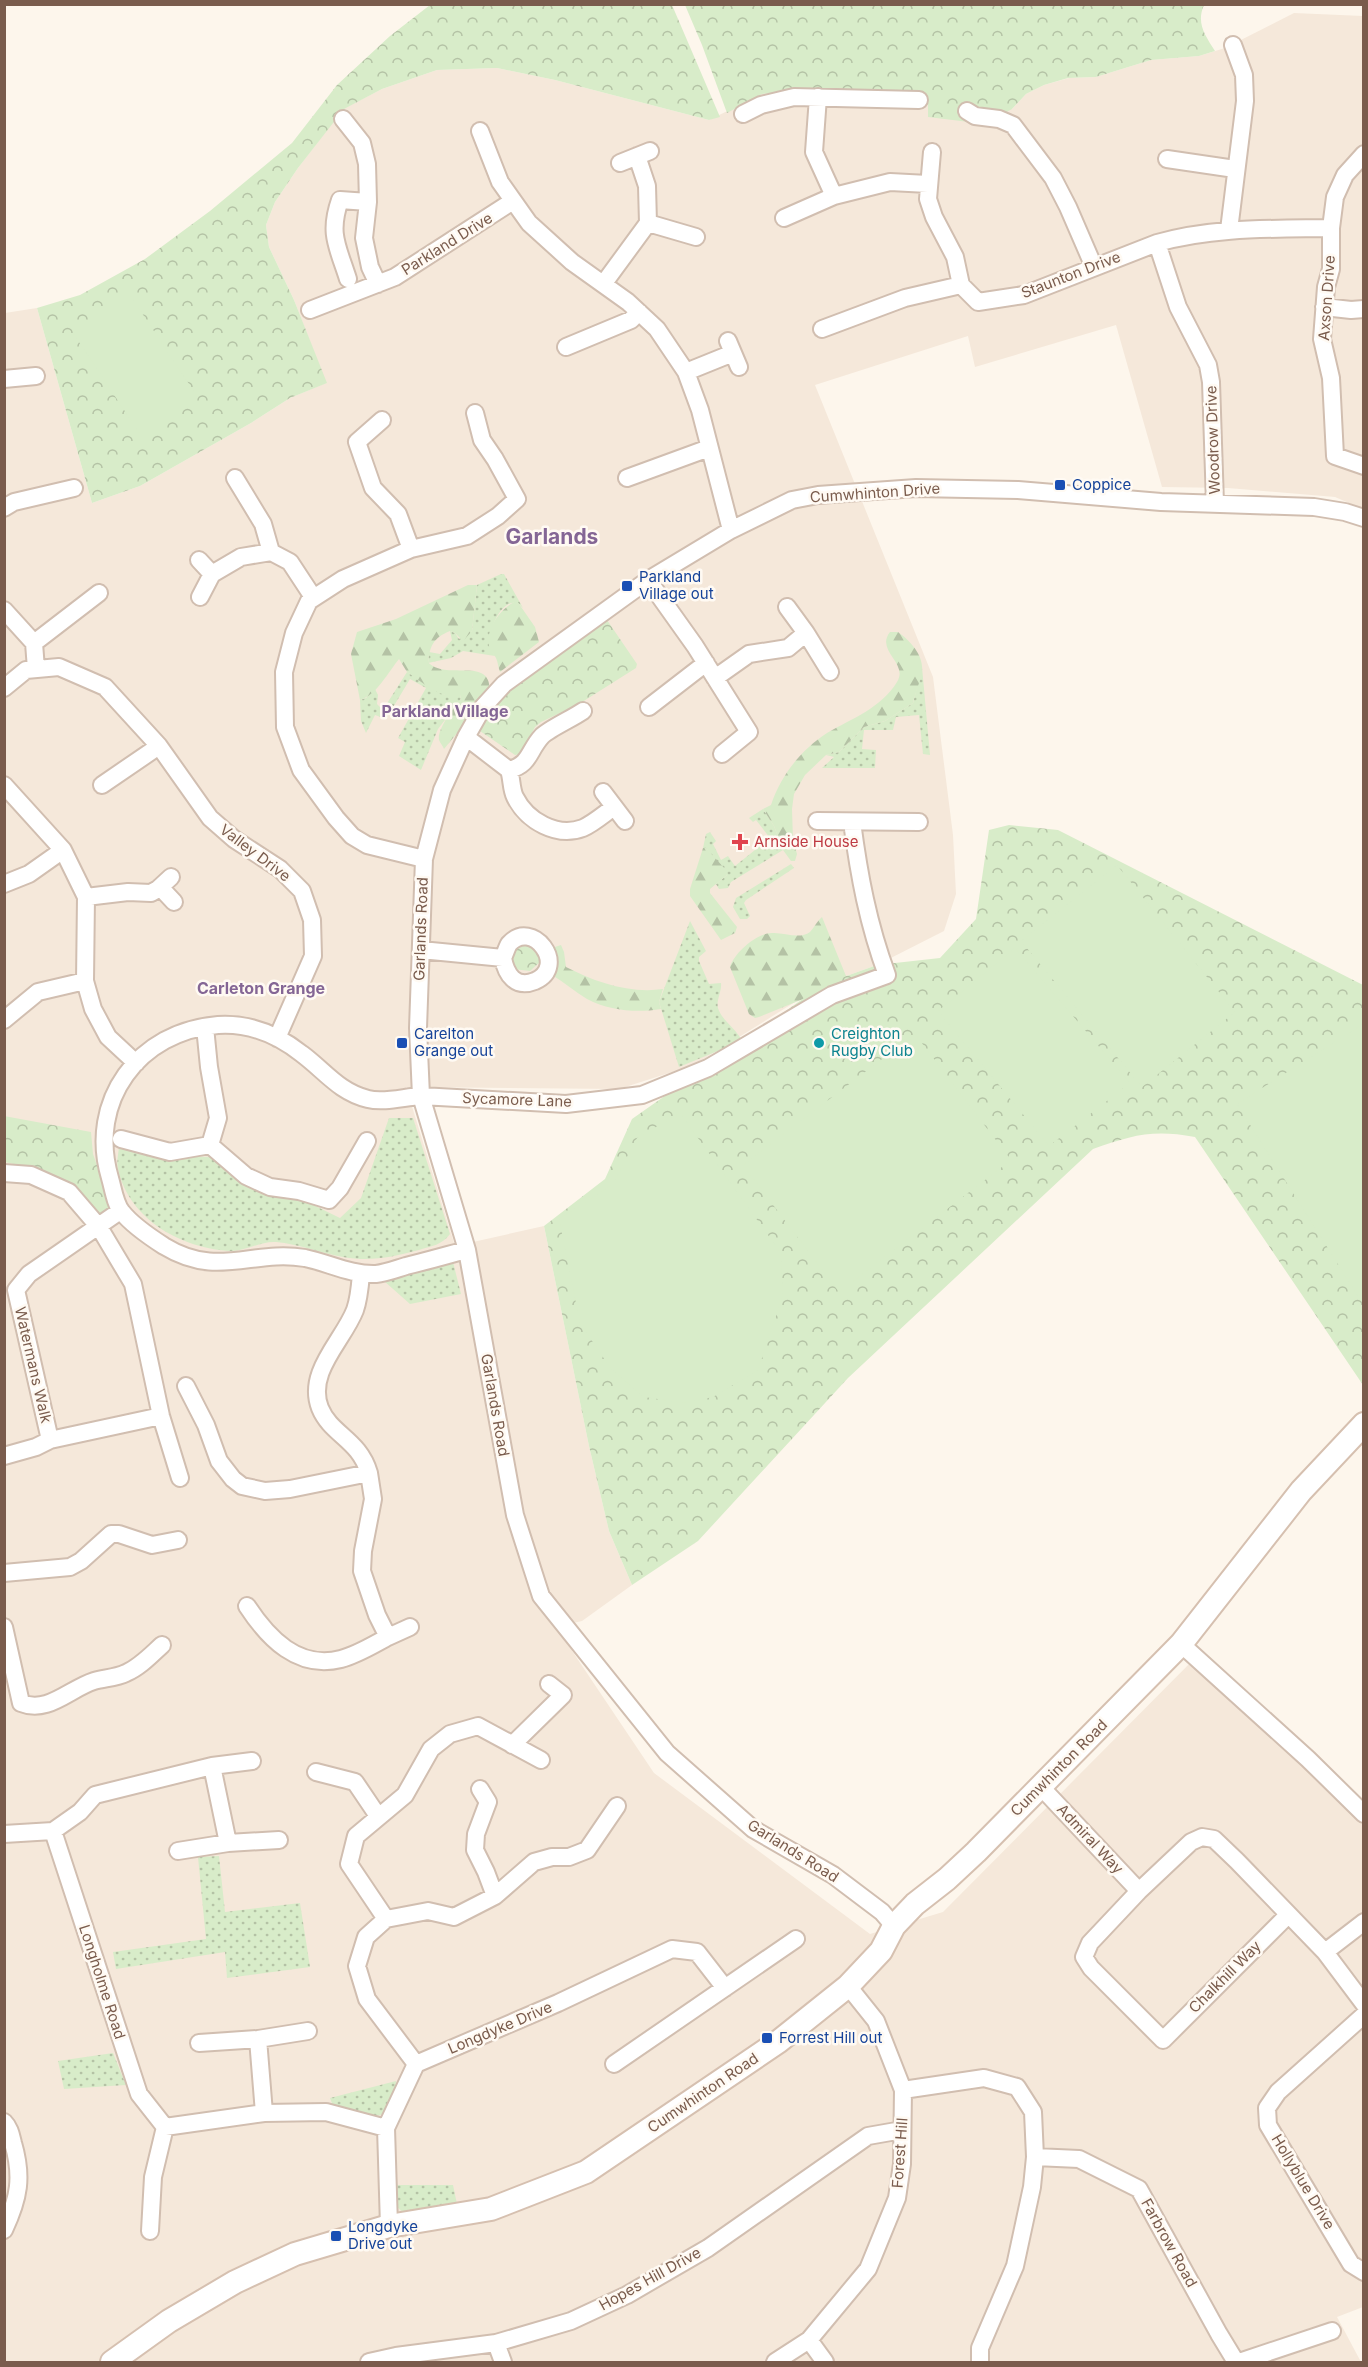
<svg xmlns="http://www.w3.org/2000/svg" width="1368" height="2367" viewBox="0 0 1368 2367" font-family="Inter,sans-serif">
<defs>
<pattern id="grass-dots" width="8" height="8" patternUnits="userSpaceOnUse" patternTransform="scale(1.5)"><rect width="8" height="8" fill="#d8ecc9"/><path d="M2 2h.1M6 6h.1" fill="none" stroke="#b4c2a5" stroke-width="1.8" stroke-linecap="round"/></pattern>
<pattern id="forest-firs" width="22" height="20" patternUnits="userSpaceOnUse" patternTransform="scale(1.5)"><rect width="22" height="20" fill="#d8ecc9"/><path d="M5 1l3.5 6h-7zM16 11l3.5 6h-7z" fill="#b4c2a5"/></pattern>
<pattern id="park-crowns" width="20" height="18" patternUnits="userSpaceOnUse" patternTransform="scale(1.5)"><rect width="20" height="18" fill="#d8ecc9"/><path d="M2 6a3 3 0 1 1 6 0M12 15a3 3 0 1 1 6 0" fill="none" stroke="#b4c2a5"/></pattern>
</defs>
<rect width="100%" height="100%" fill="#fdf6ec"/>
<path fill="#f5e8da" d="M1294 13 1363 16V509L1335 497 1228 488 1162 487 1116 325 975 367 968 336 815 385 933 677 953 835 956 894 944 931 877 965 824 984 694 1065 619 1089 406 1087 455 1246 544 1226 589 1446 609 1531 632 1585 582 1621 556 1627 654 1773 870 1934 943 1912 1202 1651 1363 1799V2307L1337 2317 1361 2362H5V313L37 308 92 503 140 486 251 423 290 398 326 383 294 300 269 247 266 225 275 202 298 168 343 109 382 89 437 70 497 68 555 80 709 120 762 94 782 92 929 96 1012 109 1026 94 1044 85 1069 78 1096 77 1151 60 1199 56 1225 48Z"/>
<path fill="url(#grass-dots)" d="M501 574H504L523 608 517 602C513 603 510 603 507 605 493 614 485 643 495 656L463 651 451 658 428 663 429 652 440 654 452 640 450 631 455 633 459 639 472 631 477 585Z
M922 667 930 755 923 754 919 715 896 717 893 730H864L862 749 876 750 875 768H822L834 757 826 755 839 752 864 727 885 721 913 703Z
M407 672 445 695H460L461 699 438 729 421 770 399 756 405 742 398 738 426 688 410 679 386 719 375 715 366 733 361 721 360 700 366 698 375 689 378 695 377 704 380 707 386 705Z
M763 809 774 826 783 850 731 882 728 888 719 889 716 884 727 875 706 848H703L706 834 710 832 716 841 713 844 721 860 728 856 735 866 770 838 756 820 753 822 749 818Z
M791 864 794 868 746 900 744 903 750 916 747 919H740L733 907 736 898Z
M690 921 706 951 699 957V961L709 984 721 983C722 991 716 1000 718 1008 722 1021 737 1029 742 1041L679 1067 659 1002Z
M389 1118H413L450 1234C442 1245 432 1246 419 1250 392 1257 371 1262 343 1257 320 1253 299 1244 276 1242 261 1241 246 1251 231 1251 183 1249 129 1220 118 1169 116 1161 119 1150 120 1142L168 1156 215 1157 340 1218 361 1198Z
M453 1262 461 1294 410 1304 384 1281Z
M219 1856 225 1912 300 1903 310 1967 227 1978 225 1952 116 1969 113 1952 206 1939 198 1857Z
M113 2053 126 2085 64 2089 58 2061Z
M396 2081 395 2092 384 2114 373 2117 333 2106 330 2098Z
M394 2185H453L457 2204 405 2214 396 2206Z"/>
<path fill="url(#forest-firs)" d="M468 585H477L472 631 463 641 455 633 450 631C433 638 430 646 428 662 445 682 495 654 489 694L444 749C443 746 440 743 439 740 437 729 454 707 461 699L460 695H445L434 691 407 672 399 659C389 671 376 696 360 700L351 654 357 632 396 619Z
M517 601 535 627 539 642 500 672C498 667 498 662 496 658 494 654 490 651 489 646 485 629 502 606 517 601Z
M890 632H898C908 639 921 652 922 666 923 676 915 693 913 703L885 721 864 727 839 752 826 755 805 775 794 794 792 809 793 840 797 854 795 861H791L783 850 774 826 763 809 771 805C781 775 801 750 827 733 853 718 881 708 897 682 909 663 875 651 890 632Z
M703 848H706L726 870 727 875 710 889V893L737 927 735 933 721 940 690 896V889Z
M822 917 846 976 845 982 759 1017 755 1018 749 1014 730 967C734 953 757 933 772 933 784 932 799 940 810 932 814 928 817 921 822 917Z
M561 945 564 952 566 967C595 982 630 994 663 989L659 1002 661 1009C637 1013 610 1011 587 999 575 992 564 982 552 975L551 969 555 947Z"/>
<path fill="url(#park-crowns)" d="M430 5H672L720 117 709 120 555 80 497 68 437 70 382 89 344 109 298 168 275 202 266 225 269 247 294 300 327 383 290 398 251 423 140 486 92 503 37 308 80 295 145 259 210 211 292 143 337 85 390 36Z
M685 5H1204C1196 23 1205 35 1215 51L1199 56 1151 60 1096 77 1068 78 1044 85 1026 94 1012 109 1005 113 969 122 928 117V96L782 92 762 94 727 113 702 45Z
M607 620 637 664 636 668 579 704 541 722 535 727 521 754 515 755 480 731C476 694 578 638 607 620Z
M1009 825 1058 830 1363 985V1385L1195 1137C1153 1129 1132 1135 1093 1149L848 1378 698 1541 632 1585 609 1531 589 1446 544 1226 605 1179 632 1119 824 984 877 965 940 958 976 919 989 830Z
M535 939 541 961 530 971 513 969 506 951Z
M4 1116 91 1132 93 1154 110 1202 108 1210 98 1217 75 1189 44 1171 5 1162Z"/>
<path fill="#d8ecc9" d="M130 295 197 396 140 434 73 333Z
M1117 865 1235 1012 1142 1087 1021 941Z
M1015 948 1130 1083 1049 1146 938 1011Z
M1363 1024 1364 1292 1358 1296 1237 1104Z
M915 1034 1011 1160 839 1292 743 1165Z
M680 1113 781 1253 783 1295 758 1370 713 1397 685 1403 644 1397 611 1369 580 1323 559 1219 613 1184 637 1138Z"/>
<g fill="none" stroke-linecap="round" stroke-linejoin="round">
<defs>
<path id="street" d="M818 97 814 152 834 196
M967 111 975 116 999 119 1013 125 1053 178 1068 207 1094 267
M743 114 761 105 794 97 919 100
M343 119 362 143 367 164 368 202 364 238 370 267 378 284
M480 131 500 182 529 223 572 262 628 302 657 329 686 372 700 410 731 530
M932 152 928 199 934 217 955 257 961 285
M1364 154 1345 175 1335 197 1331 228V269L1326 287 1322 339 1331 378 1335 456 1364 466
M1167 159 1235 169
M620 163 650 151
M784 218 834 196 890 182 928 184
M648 223 696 237
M1229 230 1245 101 1244 75 1233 45
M1157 243 1178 307 1208 365 1211 382 1215 504
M348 279C338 247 328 234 340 200L368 202
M604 283 648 223 647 186 637 156
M1324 307 1351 310 1364 309
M310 310 395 277 513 201
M822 329 905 298 961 285 978 302 1024 295 1157 243C1213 227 1272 229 1331 228
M728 341 739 367
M566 347 631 320 639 312
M686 372 733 353
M4 379 36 376
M382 420 357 442 373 488 398 514 411 549
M235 478 263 524 271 552
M627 478 709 448
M4 508 14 502 74 488
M199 560 212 574
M648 580 695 646 749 732 722 754
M200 597 212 574 241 557 271 552 290 562 313 597
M4 610 34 643 36 669
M806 633 830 672
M34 643 99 593
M715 678 749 654 788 648 806 633 787 607
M4 688 26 670 59 667 105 687 159 746 210 818 234 839 280 869 302 891 312 920 313 956 277 1038
M649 707 706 663
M466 737 509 770C512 779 511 789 515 797 527 821 557 838 583 828 594 823 604 814 614 807
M509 770C531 764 528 751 542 736 549 729 573 718 583 711
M4 785 63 850 86 897 85 981 93 1009 108 1037 136 1063
M102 785 159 746
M603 792 625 821
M817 821 919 822
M424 859 367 845 352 836 336 818 301 770 285 727 284 672 294 633 309 601 343 579 411 549 467 536 498 516 517 499 495 459 482 440 475 413
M4 884 29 874 63 850
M160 887 174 902
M86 897 128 892 151 893 158 889 171 877
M421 950 503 958C505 954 507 947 509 944 532 918 569 966 535 981 515 989 506 974 503 958
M4 1020 38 992 85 981
M205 1027 209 1067 218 1118 210 1145 246 1176 270 1187 299 1191 329 1200 340 1188 367 1141
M121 1139 170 1152 210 1145
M4 1173 31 1175 69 1192 99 1227 133 1284 161 1416 180 1478
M467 1250C447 1255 427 1261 406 1266 396 1269 386 1273 376 1274 351 1275 329 1263 305 1258 252 1249 218 1279 164 1246 150 1237 132 1225 122 1212 115 1204 113 1188 110 1178 87 1101 139 1031 218 1025 249 1023 278 1035 302 1054 325 1071 339 1092 368 1099 384 1103 404 1097 421 1096L566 1104 642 1095 708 1068 832 995 887 975C868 924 859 875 852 822
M186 1386 206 1425 219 1461 233 1479 242 1486 265 1491 290 1489 369 1473C359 1439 331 1435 320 1408 306 1372 343 1341 355 1310 359 1299 360 1286 361 1274
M50 1440 161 1416
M4 1456 36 1447 50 1440 16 1290 29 1274 120 1211
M4 1573 70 1567 81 1561 111 1534H119L152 1545 178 1540
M247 1606C268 1638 298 1670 341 1659 357 1655 373 1645 388 1637L377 1615 362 1571 363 1551 373 1499 369 1473
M4 1627 21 1703C48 1714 69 1689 94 1681 104 1678 116 1678 126 1673 140 1667 151 1655 162 1645
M388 1637 410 1627
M1181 1644 1308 1759 1364 1814
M512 1745 563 1695 549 1684
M316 1772 355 1782 378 1816
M1041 1787 1139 1891
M480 1789 488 1802 476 1834 475 1850 486 1872 495 1896
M53 1831 139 2094 165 2127 264 2113 326 2112 386 2128
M4 1834 53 1831 80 1812 95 1795 212 1766 252 1761
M228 1843 279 1840
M178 1851 228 1843 212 1766
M1288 1915 1163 2040 1091 1968 1084 1957 1090 1943 1139 1891 1191 1842 1202 1837 1214 1839 1237 1861 1325 1952 1364 2004
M386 1919 349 1864 356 1836 405 1795 431 1749 450 1734 478 1726 541 1760
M894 1926 882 1912 833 1875 753 1829 667 1753 541 1596 515 1515 467 1250 421 1096 418 1028 424 859 442 790 466 737 483 707 504 684 648 580 731 530 792 500 818 495 916 488 1018 490 1161 502 1314 507 1345 512 1364 518
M1325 1952 1364 1922
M1364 2015 1278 2092 1267 2108 1268 2125 1351 2264 1364 2272
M258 2039 264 2113
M199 2043 258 2039 308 2031
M416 2064 367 1999 357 1966 366 1937 386 1919 428 1911 454 1917 495 1896 534 1862 552 1857H569L587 1850 617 1806
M614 2064 796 1939
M903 2090 984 2078 1017 2087 1033 2112 1035 2157 1032 2187 1015 2266 980 2348V2362
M4 2122C10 2128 11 2135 13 2143 23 2177 19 2198 4 2230
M1035 2157 1079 2159 1139 2189 1219 2334 1236 2362
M389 2226 386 2128 416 2064 558 2003 672 1949 697 1952 725 1988
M150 2231 153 2177 165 2127
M809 2340 825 2362
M496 2343 503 2362
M369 2362 396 2356 496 2343 571 2321 627 2295 708 2248 868 2136 902 2130
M775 2362 809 2340 868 2269 897 2198 902 2164 903 2090 876 2021 848 1986
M1239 2362 1332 2331"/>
<path id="secondary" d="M112 2362 169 2321 235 2282 295 2254 389 2226 491 2209 586 2172 778 2042 848 1986 881 1951 894 1926 915 1904 947 1879 976 1852 1181 1644 1301 1491 1364 1424"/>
</defs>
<use href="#street" stroke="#d1beb0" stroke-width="20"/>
<use href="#secondary" stroke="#d6c0b0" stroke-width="26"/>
<use href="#street" stroke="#fff" stroke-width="16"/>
<use href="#secondary" stroke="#fff" stroke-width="22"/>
</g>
<g fill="#1a4fb4" stroke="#fffaf3" stroke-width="2">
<rect x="1054" y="479" width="12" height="12" rx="3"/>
<rect x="621" y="580" width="12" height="12" rx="3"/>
<rect x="396" y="1037" width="12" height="12" rx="3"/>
<rect x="761" y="2032" width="12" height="12" rx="3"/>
<rect x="330" y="2230" width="12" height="12" rx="3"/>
</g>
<path fill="#e0444e" stroke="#fffaf3" stroke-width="2" d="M737 833h6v6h6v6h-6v6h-6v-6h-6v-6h6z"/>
<circle fill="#0f9aa8" stroke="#fffaf3" stroke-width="2" cx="819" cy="1043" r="6"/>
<g text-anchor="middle" stroke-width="5" stroke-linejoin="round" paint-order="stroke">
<g font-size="15" fill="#7a5c4d" stroke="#fffaf3">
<text transform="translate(447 244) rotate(-32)" y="5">Parkland Drive</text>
<text transform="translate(1071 275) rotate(-21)" y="5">Staunton Drive</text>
<text transform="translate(1327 298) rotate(-86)" y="5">Axson Drive</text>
<text transform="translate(1213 440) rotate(-92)" y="5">Woodrow Drive</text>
<text transform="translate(875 493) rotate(-4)" y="5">Cumwhinton Drive</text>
<text transform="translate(255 853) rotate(37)" y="5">Valley Drive</text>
<text transform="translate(421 929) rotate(-88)" y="5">Garlands Road</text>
<text transform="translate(517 1100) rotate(2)" y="5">Sycamore Lane</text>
<text transform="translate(33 1365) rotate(77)" y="5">Watermans Walk</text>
<text transform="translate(495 1405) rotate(80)" y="5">Garlands Road</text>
<text transform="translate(1059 1768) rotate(-45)" y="5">Cumwhinton Road</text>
<text transform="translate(1090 1839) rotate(47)" y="5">Admiral Way</text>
<text transform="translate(793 1851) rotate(32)" y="5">Garlands Road</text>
<text transform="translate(1225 1977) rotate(-45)" y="5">Chalkhill Way</text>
<text transform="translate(102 1982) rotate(72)" y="5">Longholme Road</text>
<text transform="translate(500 2028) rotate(-23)" y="5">Longdyke Drive</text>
<text transform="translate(703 2093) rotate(-34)" y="5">Cumwhinton Road</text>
<text transform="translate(900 2153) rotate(-86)" y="5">Forest Hill</text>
<text transform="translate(1303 2182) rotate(59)" y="5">Hollyblue Drive</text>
<text transform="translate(1169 2243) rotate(61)" y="5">Farbrow Road</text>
<text transform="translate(650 2279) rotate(-29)" y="5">Hopes Hill Drive</text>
</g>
<g font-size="15" fill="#164399" stroke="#fffaf3" text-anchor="start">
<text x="1072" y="490">Coppice</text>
<text x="639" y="582">Parkland<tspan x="639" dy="17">Village out</tspan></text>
<text x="414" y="1039">Carelton<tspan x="414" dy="17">Grange out</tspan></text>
<text x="779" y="2043">Forrest Hill out</text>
<text x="348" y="2232">Longdyke<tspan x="348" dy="17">Drive out</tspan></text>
</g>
<g font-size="15" fill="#be3a42" stroke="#fffaf3" text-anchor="start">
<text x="754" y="847">Arnside House</text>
</g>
<g font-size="15" fill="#0d838f" stroke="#fffaf3" text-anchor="start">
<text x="831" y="1039">Creighton<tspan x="831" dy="17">Rugby Club</tspan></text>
</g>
<g font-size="16" font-weight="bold" fill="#846695" stroke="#fffaf3">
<text x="445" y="717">Parkland Village</text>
<text x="261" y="994">Carleton Grange</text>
</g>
<g font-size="21" font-weight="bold" fill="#846695" stroke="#fffaf3">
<text x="552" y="544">Garlands</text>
</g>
</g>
<rect width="1368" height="2367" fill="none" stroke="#7a5c4d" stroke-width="12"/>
</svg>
